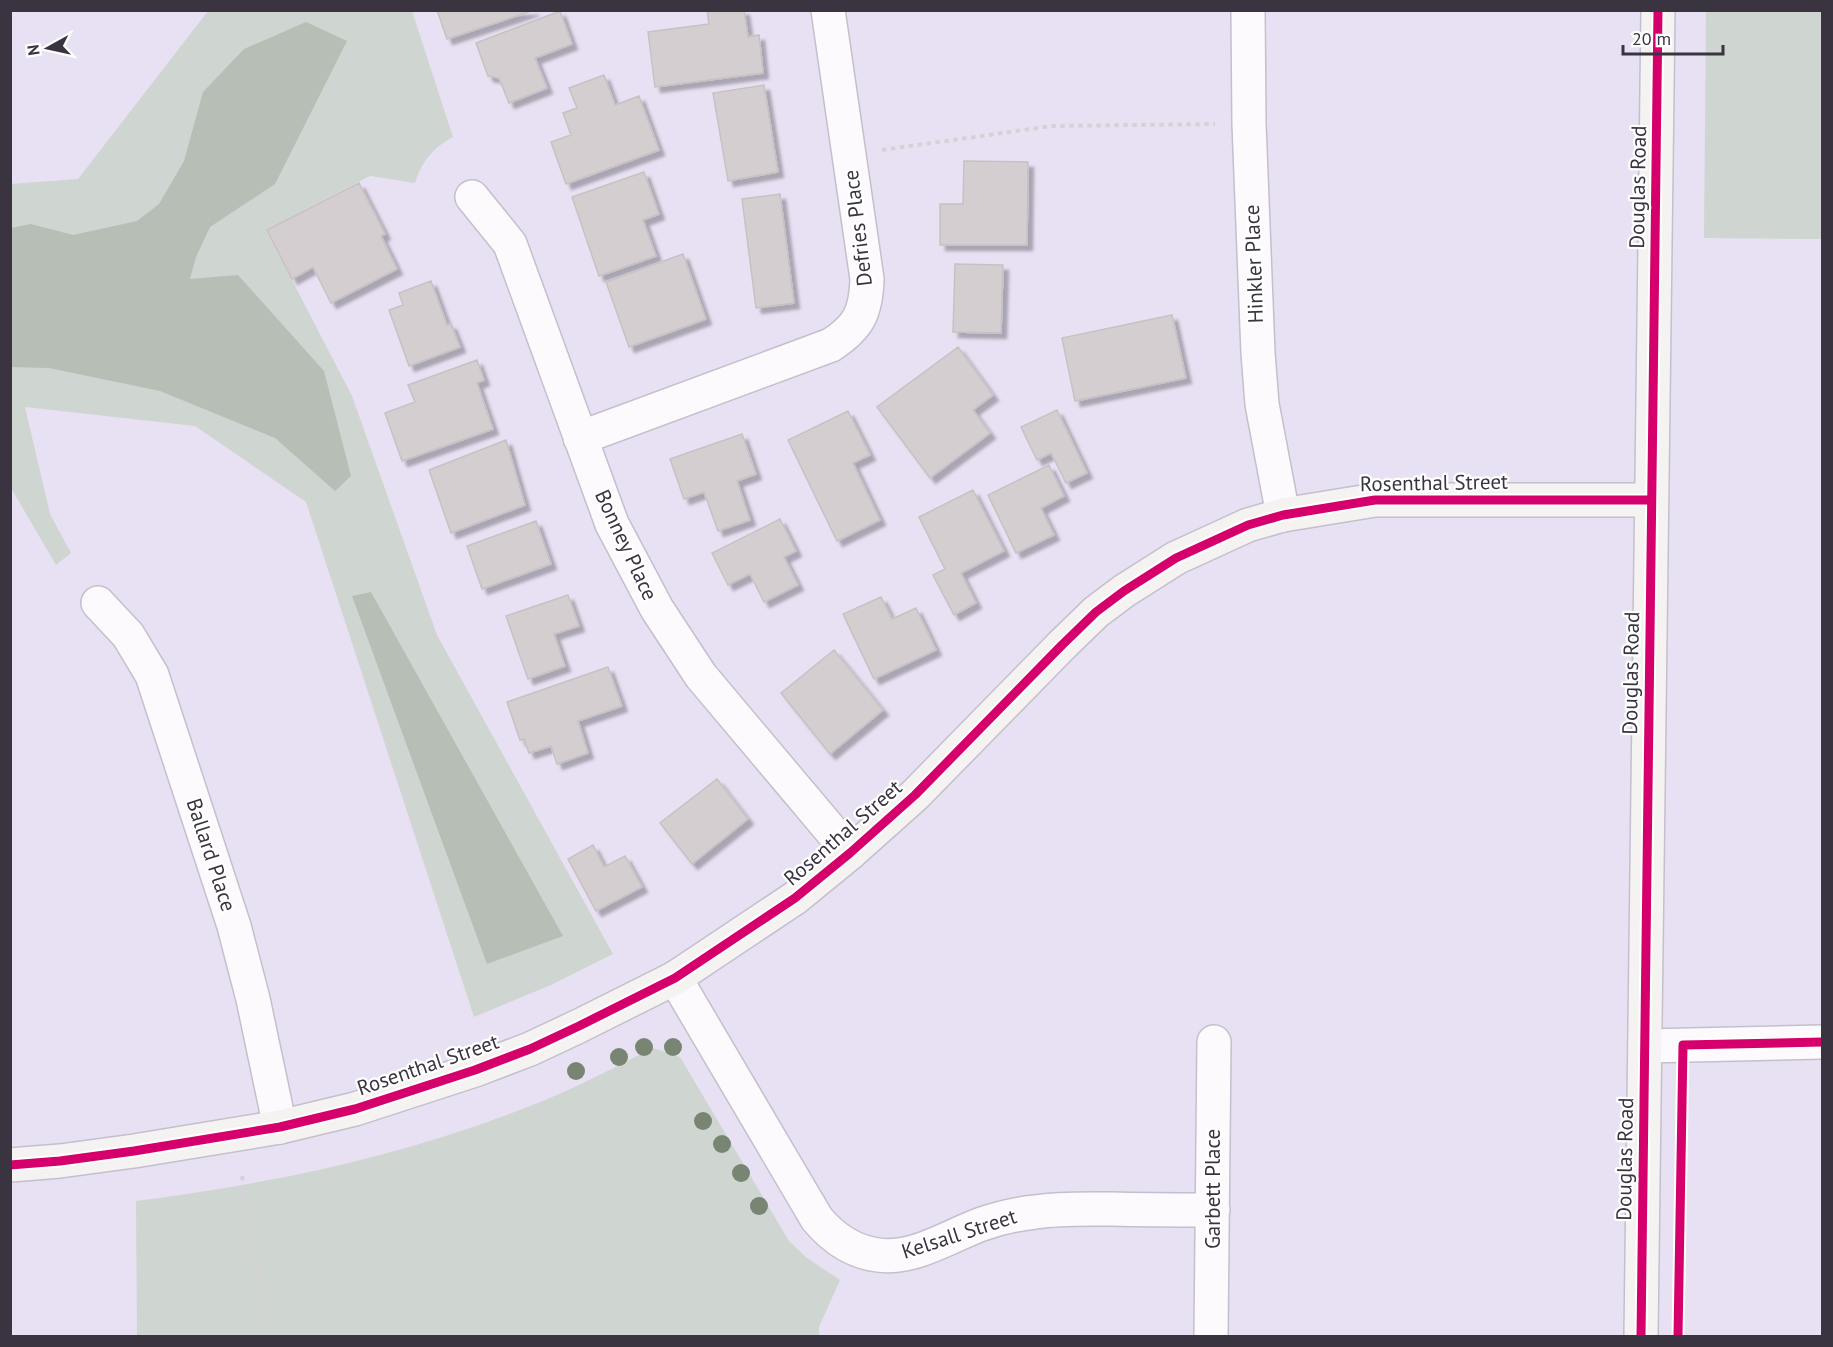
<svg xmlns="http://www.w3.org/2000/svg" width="1833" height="1347" viewBox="0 0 1833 1347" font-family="'PT Sans',sans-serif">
<defs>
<filter id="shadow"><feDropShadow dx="5.5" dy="5.5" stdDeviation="1.5" flood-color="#0004"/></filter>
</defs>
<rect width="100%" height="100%" fill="#e8e1f3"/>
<path fill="#cfd5d0" d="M208 11H412L453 137C433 148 422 161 415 183L370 176 266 230 352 396 437 635 613 954 551 985 474 1017 306 502 195 426 25 407 50 514 71 553 56 565 11 488 10 184 78 179Z
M1706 11H1822V239L1704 238Z
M653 1048 680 1057 789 1241 807 1258 840 1280 819 1327V1336H137L136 1201C274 1183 400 1157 530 1106 572 1090 613 1068 653 1048Z"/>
<path fill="#b7beb6" d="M306 22 347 41 275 184 210 227 196 257 190 279 238 275 324 371 351 476 335 491 275 438 160 391 49 368 11 367V228L31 224 73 235 137 221 159 204 184 161 203 92 244 49Z
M371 592 563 936 487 964 352 596Z"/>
<path fill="#d5ced1" stroke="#c8c1c4" stroke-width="1.5" filter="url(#shadow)" d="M437 10H534L447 39Z
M707 10H744L748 37 759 35 763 73 655 87 648 32 709 24Z
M560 11 572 44 535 58 547 88 509 103 499 78 488 76 476 43Z
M604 75 615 105 639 96 659 150 566 184 551 142 571 135 563 113 577 108 569 88Z
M764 85 778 172 728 181 713 93Z
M964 161 1028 162 1027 245H940V204H963Z
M644 172 659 214 643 220 656 256 599 276 572 197Z
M359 183 385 234 381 236 397 269 331 303 313 267 292 279 267 230Z
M780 194 794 303 756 308 742 199Z
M683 254 706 319 629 347 606 282Z
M955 264 1003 265 1001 333 953 332Z
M431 281 447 325 451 324 460 347 409 366 389 310 403 305 399 293Z
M1172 315 1186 378 1075 401 1062 338Z
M958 347 993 395 973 410 990 433 930 478 877 407Z
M477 360 484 380 477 383 493 429 402 461 385 413 415 402 408 385Z
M1057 410 1087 473 1066 483 1051 453 1037 460 1021 427Z
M848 411 870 455 853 463 880 520 837 541 788 440Z
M742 434 756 474 737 481 750 520 718 531 704 492 684 499 670 459Z
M506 440 525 505 451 533 429 470Z
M1049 465 1064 496 1041 508 1054 535 1016 553 988 495Z
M973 490 1004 551 961 573 976 603 954 615 933 575 945 569 919 517Z
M780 519 796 551 784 557 798 585 764 602 750 574 728 585 712 553Z
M536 521 551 564 482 589 467 546Z
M568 595 579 626 554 634 565 666 528 679 506 616Z
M881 597 892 619 916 608 936 650 874 679 843 614Z
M834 650 883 710 830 754 781 693Z
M608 667 622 706 578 721 588 753 557 764 551 746 529 753 524 739 520 740 507 702Z
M717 779 748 819 692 864 660 823Z
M593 845 604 867 625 856 642 887 596 911 568 859Z"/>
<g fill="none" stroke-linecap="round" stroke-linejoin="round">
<defs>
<path id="street" d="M1248 10 1249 124 1258 353 1262 404 1283 515
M472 197 510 244 612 524 657 609 701 676 850 853
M580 438 831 345C859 327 866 312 867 279L828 10
M98 603 128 635 152 675 234 926 253 999 280 1127
M675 978 817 1219C833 1238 853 1252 878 1255 914 1260 949 1236 982 1224 999 1218 1017 1214 1035 1212 1061 1208 1087 1209 1112 1209 1146 1210 1179 1210 1213 1210
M1645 1046 1822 1042
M1211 1336 1214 1042"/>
<path id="secondary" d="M10 1165 60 1161 134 1151 280 1127 355 1109 475 1070 530 1049 579 1026 675 978 795 898 850 853 915 795 1062 645 1096 612 1124 591 1176 558 1248 525 1283 515 1375 500H1651
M1641 1336 1658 10"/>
</defs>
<use href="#street" stroke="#c4bfcc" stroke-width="36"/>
<use href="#secondary" stroke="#c4bfcc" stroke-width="36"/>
<path stroke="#d4d2d6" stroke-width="4" stroke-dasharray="4.5 4.5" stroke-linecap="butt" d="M882 150 1052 126 1215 124
M242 1176 266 1319 275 1336"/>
<use href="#street" stroke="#fcfafd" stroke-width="33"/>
<use href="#secondary" stroke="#f5f2f2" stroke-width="33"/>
<defs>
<path id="cycleway" d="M10 1165 60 1161 134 1151 280 1127 355 1109 475 1070 530 1049 579 1026 675 978 795 898 850 853 915 795 1062 645 1096 612 1124 591 1176 558 1248 525 1283 515 1375 500H1651
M1641 1336 1658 10
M1678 1336 1683 1045 1822 1042"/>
</defs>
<use href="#cycleway" stroke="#fff" stroke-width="13"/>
<use href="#cycleway" stroke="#d6006c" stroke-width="9"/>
</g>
<g fill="#798573">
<circle cx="644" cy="1047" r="9"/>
<circle cx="673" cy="1047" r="9"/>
<circle cx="619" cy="1057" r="9"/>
<circle cx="576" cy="1071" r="9"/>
<circle cx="703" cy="1121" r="9"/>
<circle cx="722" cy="1144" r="9"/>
<circle cx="741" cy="1173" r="9"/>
<circle cx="759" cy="1206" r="9"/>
</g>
<g text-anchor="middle" stroke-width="4.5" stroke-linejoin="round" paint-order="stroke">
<g font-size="21" fill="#393440" stroke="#fff">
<text transform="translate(1638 187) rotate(-89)" y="7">Douglas Road</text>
<text transform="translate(858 228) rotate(-97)" y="7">Defries Place</text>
<text transform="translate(1254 264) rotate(-92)" y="7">Hinkler Place</text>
<text transform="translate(1434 483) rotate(-1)" y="7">Rosenthal Street</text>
<text transform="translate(626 545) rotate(65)" y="7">Bonney Place</text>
<text transform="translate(1631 673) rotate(-89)" y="7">Douglas Road</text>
<text transform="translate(843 833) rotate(-41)" y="7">Rosenthal Street</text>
<text transform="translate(211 855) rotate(72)" y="7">Ballard Place</text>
<text transform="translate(428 1065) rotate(-19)" y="7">Rosenthal Street</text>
<text transform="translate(1625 1159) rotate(-89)" y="7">Douglas Road</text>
<text transform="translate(1213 1189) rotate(-90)" y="7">Garbett Place</text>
<text transform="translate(959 1234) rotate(-18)" y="7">Kelsall Street</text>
</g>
</g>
<rect width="1833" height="1347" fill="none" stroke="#393440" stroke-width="24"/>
<g transform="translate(48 48) rotate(262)" stroke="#ffffff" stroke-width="4.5" paint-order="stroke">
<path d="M0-4.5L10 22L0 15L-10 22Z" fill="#393440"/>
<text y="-9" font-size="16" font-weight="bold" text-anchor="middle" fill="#393440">N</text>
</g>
<path d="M1623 45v9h100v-9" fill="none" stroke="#393440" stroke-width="3"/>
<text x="1632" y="45" font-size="18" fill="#393440" stroke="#ffffff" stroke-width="4.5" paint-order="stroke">20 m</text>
</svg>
